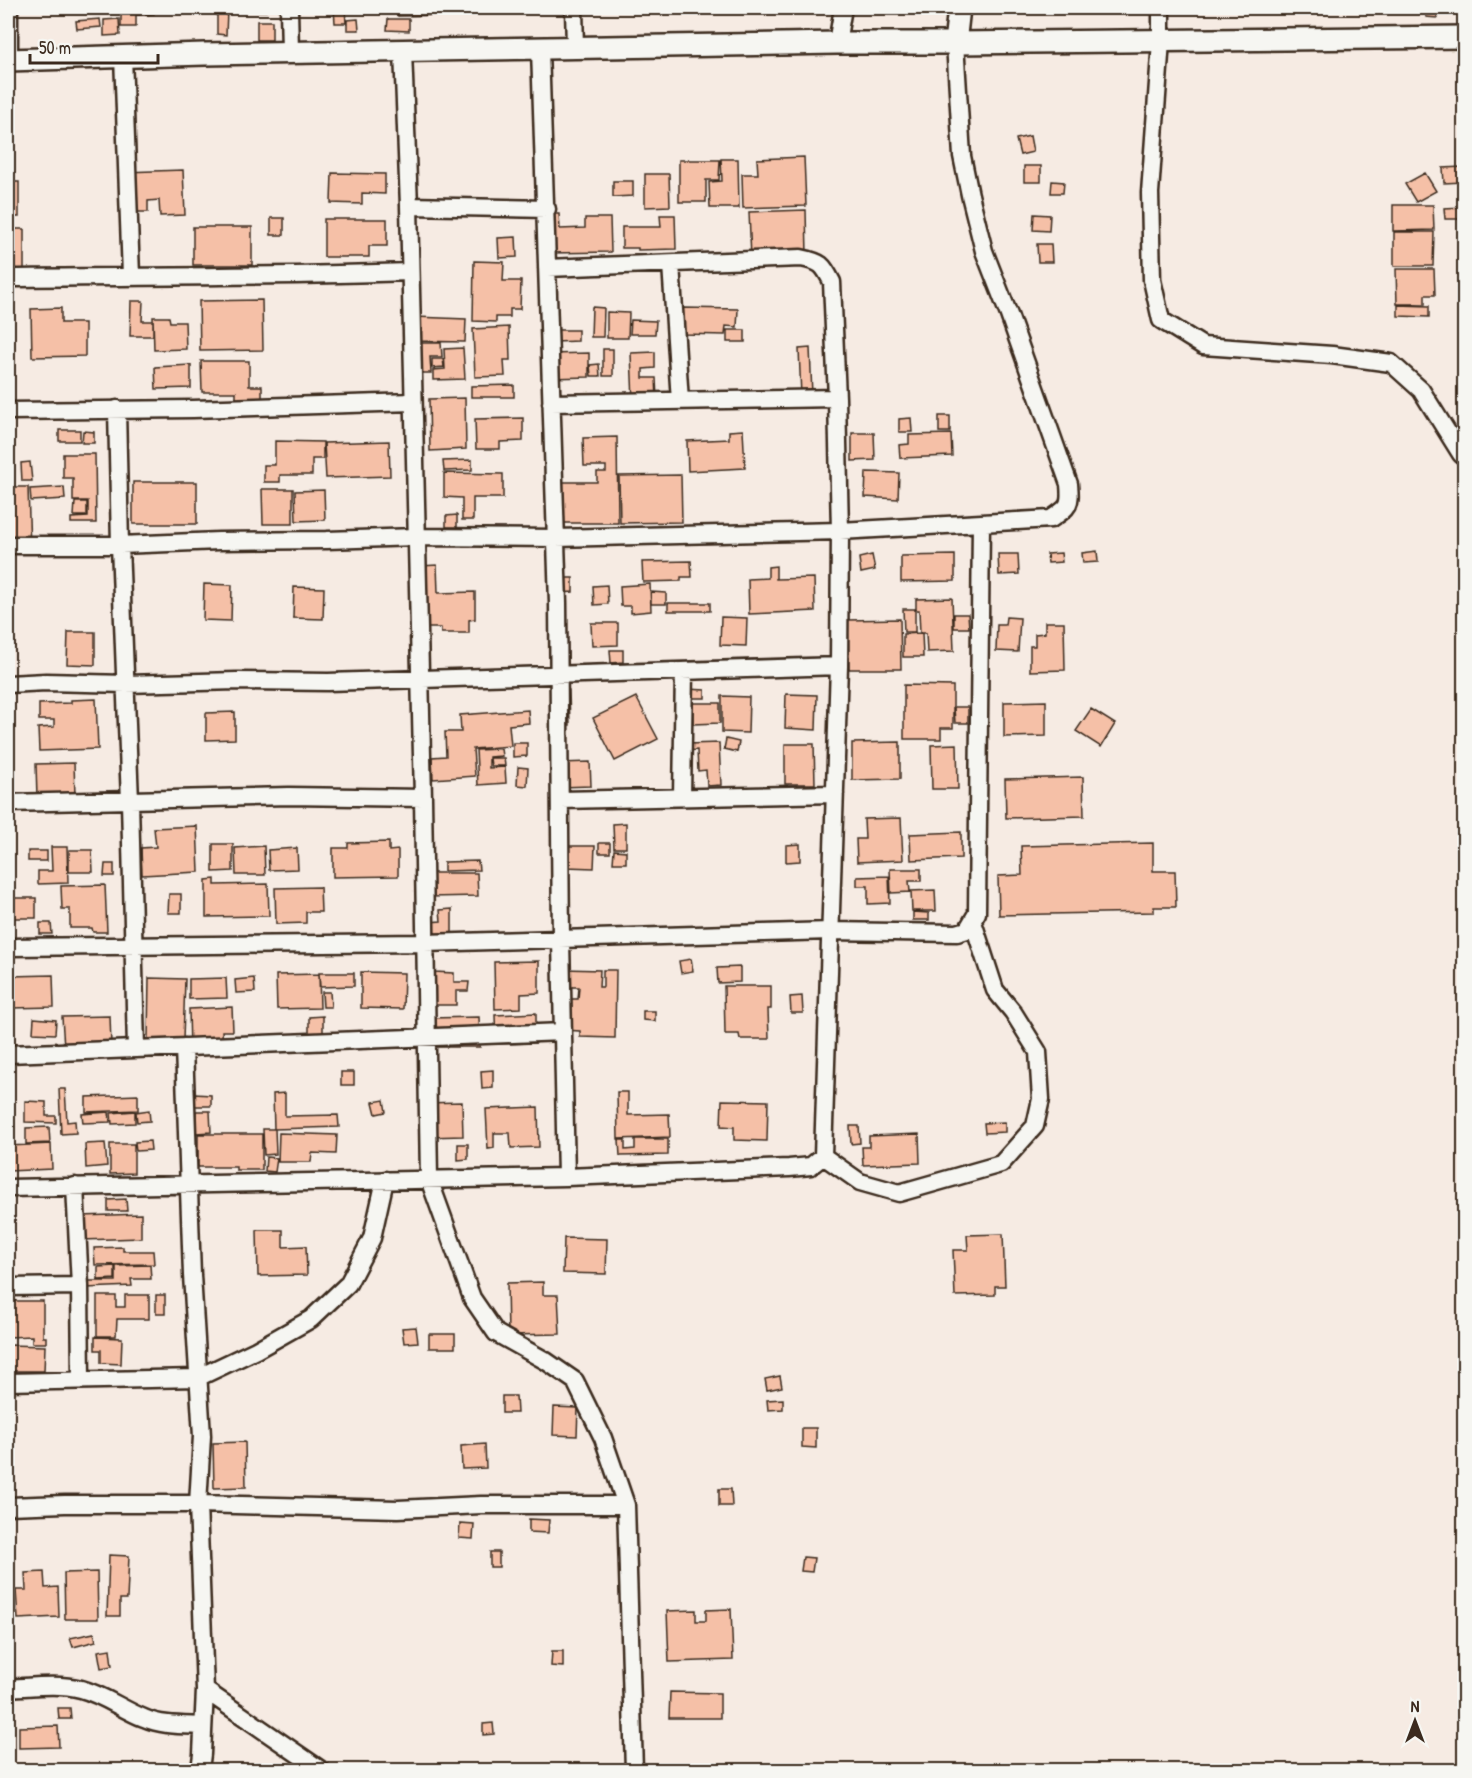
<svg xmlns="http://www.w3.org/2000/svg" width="1472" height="1778" viewBox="0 0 1472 1778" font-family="'Patrick Hand',sans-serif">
<rect width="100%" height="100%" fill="#f6ebe3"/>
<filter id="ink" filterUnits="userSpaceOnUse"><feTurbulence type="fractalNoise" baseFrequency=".0167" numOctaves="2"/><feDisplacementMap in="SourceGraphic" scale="12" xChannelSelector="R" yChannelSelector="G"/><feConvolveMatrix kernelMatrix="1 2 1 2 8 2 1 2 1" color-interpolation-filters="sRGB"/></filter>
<g filter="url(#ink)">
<path fill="#f5c0a7" stroke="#3b2a1e" stroke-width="1.5" d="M86 8H112V12H86Z
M121 8H153L154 14 136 15V27H121Z
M165 8H211V12L165 11Z
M217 8H236V10H227L226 35 217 34Z
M237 8H266V11H237Z
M334 8H345L346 23H335Z
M398 8H442L443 15 398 16Z
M504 8H528L529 11 504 12Z
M1426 8H1437V18L1426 17Z
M100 19 101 27 77 29 76 21Z
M119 19 120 35 104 36V20Z
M358 19 359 30H347V20Z
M388 19H409V31L387 30Z
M257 21H272V40H257Z
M1030 136 1033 152 1020 155 1016 139Z
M804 157 806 206 743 208 742 174H758L757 159Z
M721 159H738L739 208H710L709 182 722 181Z
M679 160H720L719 180H706V202H679Z
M1024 166H1041V182H1024Z
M1462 167 1463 182 1444 183 1443 168Z
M183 170 185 215 160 216 159 200 148 201V212H125L124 172Z
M332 173 385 174V194L362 193V204L331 203Z
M1425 173 1436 191 1416 202 1405 184Z
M645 174H669L670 206 645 207Z
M613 181H633V196L613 197Z
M1052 181 1064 182 1063 193H1051Z
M8 182H19V217H8Z
M1393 205H1433L1434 230 1393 231Z
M1464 207V219H1445L1444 208Z
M806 210 807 256 751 258 749 212Z
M549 214H559L560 229 585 228V218H610L611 252 550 253Z
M1034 214 1050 215 1049 231 1033 230Z
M660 215H675L676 249 638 250V248H622V227H661Z
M271 218H284V235H271Z
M324 219H387V246H369V257H324Z
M193 227H252V265H193Z
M8 229H24V272H8Z
M1394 232H1434L1433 266H1394Z
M516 237 517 257 499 258 498 238Z
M1037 244H1051L1052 262H1038Z
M474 261 504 262 503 281H521L520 309H510V317H496V322L473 321Z
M1396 269H1434L1435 295H1425V304H1397Z
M262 300 263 350 200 351 199 301Z
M131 301H143L142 321H153V336H130Z
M1398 305 1429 306V317L1398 316Z
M592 307 604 308 603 337H591Z
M61 308V323H85V356L32 357 31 309Z
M683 308 738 309 737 327 726 326 725 335 682 334Z
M607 312 629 313 628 338H607Z
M153 317H169L170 322H185L186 349 154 350Z
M415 317 466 319 465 342 414 341Z
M631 320 656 321 655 334H630Z
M509 327 510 360H504L505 376 475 377 473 329Z
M555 330H578V341L555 342Z
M727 330H745V342H727Z
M414 343H441L442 357H430L431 373H415Z
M463 348 465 379 433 380V370L445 369 444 349Z
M810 348 812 395 801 396 799 349Z
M603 349H613V376H603Z
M655 352V368L643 369V378H656L657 399 633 401 631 353Z
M589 353V377L549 378V354Z
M432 359H443L444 367 432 368Z
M201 361H249V386H262V409H236V392H202Z
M599 364 600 376H591L590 365Z
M191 365V388L156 389 155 367Z
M514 385V397H471V386Z
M465 398 466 449 430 451 429 399Z
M939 416H950V432H939Z
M523 418V441L500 442V449H476L475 419Z
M911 418 912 432H899V419Z
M59 430H80V441H59Z
M743 430 745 468 688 471 687 441 729 439V431Z
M83 431 94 432V443H82Z
M852 433H874L875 460 852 461Z
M951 434 952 456 900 458 899 445 909 444V435Z
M617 437 618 523H555L561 482H597V472H606V466H584L583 438Z
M275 441 323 442V459H312V475H280V482H264V465H275Z
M389 441 390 476 326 478 324 443Z
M63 454H95L96 523H71V518L88 517V501H73V478H63Z
M472 460V470L444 471 443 461Z
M30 462 32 481H22L21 463Z
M866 472 899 473 898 499 865 497Z
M444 473 503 474V498H473V520H462V498L444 497Z
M681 475 682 522 620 523 619 476Z
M133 482H197V524H133Z
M8 487H28L30 550 8 551Z
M64 487 65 499 31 501 30 489Z
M262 489H293V524H263Z
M324 490 325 520 296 521 295 491Z
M75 502H87V516H74Z
M457 515V527H446V516Z
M1097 551 1098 562 1083 563 1082 553Z
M1061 553 1062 562 1048 563 1047 554Z
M998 554H1018L1019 574 999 575Z
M872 555 875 570 861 573 859 558Z
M955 555V581L901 582V556Z
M691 561 692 577H681V581L643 582 642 562Z
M437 565 438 593 475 592V619L469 620V633H441V628H423L421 566Z
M776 566V579L814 578 815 611 749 614 748 579 768 578V567Z
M561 578H573V592L561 593Z
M204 584 232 585 231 621 203 620Z
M650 584 651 611 631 613V606H621L620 586Z
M607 585 608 604 594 605 593 586Z
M294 587 324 588 323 619 293 618Z
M651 592 666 593V604H651Z
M952 598 954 651 927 652 926 633H920L919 610H916V599Z
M668 603H710V611H668Z
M903 609H915V632H904Z
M954 614H968L969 628H954Z
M721 617 747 618 746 646 720 645Z
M1006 617 1020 618 1018 652 996 651 997 625H1005Z
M900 619 901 669H849L848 620Z
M1045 622H1064L1065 670 1030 671V646H1035V634L1045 633Z
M591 623H618V645L592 646Z
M68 632H95V665L67 664Z
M922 633 923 657H903V634Z
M610 650H623V662L611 663Z
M904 685 953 686V728H941V739H904Z
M687 689 705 690V698H687Z
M557 690H569L570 725H558Z
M786 694 817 695 816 730 785 728Z
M722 696 749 697 748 733 722 732Z
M636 697 658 739 615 761 593 718Z
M96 699 98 749 39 751 38 728 54 727V720H39V704L71 703V700Z
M1046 701V736L1004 737V702Z
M693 703H720V723L693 724Z
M954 707H968V723H955Z
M1091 709 1115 724 1101 747 1076 731Z
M528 710 529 723 509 725 511 746 473 749 475 776 433 779 432 757 446 756 445 732H461L460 715Z
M235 712V739L206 740V713Z
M726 739 739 742 737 752 724 749Z
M900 742V779L852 780V743Z
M513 743H527V756L513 757Z
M719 743 721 785 707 786 706 770 698 771 697 750 687 751V744Z
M785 744H814L815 784H785Z
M957 744 958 789H932L931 745Z
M501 749 502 756 489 757V768L505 767 506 783 478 785 476 750Z
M490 758H504L505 766H491Z
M590 762 591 786 560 787V763Z
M74 763 75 796 37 797 36 764Z
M518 767 528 768 527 786 517 785Z
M1083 777 1084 816 1006 818 1005 779Z
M901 818 903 860 857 862 856 839H865L864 819Z
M626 823V848H614L613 824Z
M197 826 199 872 142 875 141 848 156 847 154 828Z
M961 832V858L911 860 910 834Z
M389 842V851L398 850V876L333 877V848H348V843Z
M599 843H610V853H599Z
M1153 843V871H1175L1176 907H1154V912L999 915 998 876 1022 875 1021 846Z
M213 844H233V871L213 872Z
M800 844V861L786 862V845Z
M264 846 265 875H236L235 848Z
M566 846H595L594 868 566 867Z
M51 847H67L68 883 38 884V871H52Z
M297 848 298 869 269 870 268 850Z
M69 850H92L93 872H69Z
M614 850 626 851V863H613Z
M28 851H47V861H28Z
M478 861 479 870 444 871V862Z
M105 864H114V876H104Z
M890 869H921V881H909L910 892 891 893Z
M428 873H477L478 896 429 897Z
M889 876 890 903 868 904V886H857V877Z
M215 879V885L268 884 269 916 206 917V880Z
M105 885 107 932H93L92 928H70V909H62L61 886Z
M320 887 321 912H306V923L276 924 275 888Z
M935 890 936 911H912L911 891Z
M169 894H181V913H168Z
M11 898H36V918H11Z
M452 909V933L429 934V922L441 921 440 910Z
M913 912 929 913V920H913Z
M40 923H51L52 934H40Z
M691 959 693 971 681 973 679 961Z
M539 961V993L521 994V1008L495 1009 494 962Z
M423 962H435L434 972 454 973V982H469L468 991H456V1005H429Z
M740 967V982L718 983 717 968Z
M564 969 600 970 599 987H603V970H616L615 1038 580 1037V1031L564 1030V999H578L579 987H564Z
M361 972 404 973 403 1009 361 1008Z
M319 973H354V986L320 987Z
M319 974 320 1008 277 1009 276 975Z
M53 975 54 1007 11 1008 10 976Z
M149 978 185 979 183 1040 148 1039Z
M226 978 227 998 189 999V979Z
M254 978 255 992 236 993 235 980Z
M724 986H771V1009H768L769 1039H740L739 1034H725Z
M322 992H330L331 1007H323Z
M802 996 803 1013H791L790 997Z
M232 1007 233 1031H222L223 1048 190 1049 189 1009Z
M643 1011H655V1021L643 1020Z
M536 1013V1043L496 1044 495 1015Z
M110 1016 111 1045 64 1047 62 1017Z
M323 1016V1033H309V1017Z
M479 1017 480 1047H430L429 1018Z
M34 1018 56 1020 55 1034 33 1033Z
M493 1070V1088L482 1089 481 1071Z
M341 1072H354V1085H341Z
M59 1089H65L67 1122 75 1121 76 1133 61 1134Z
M617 1092H628V1115L669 1114 670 1137 618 1139Z
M285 1093V1116L338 1115 339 1127 274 1129 273 1094Z
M194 1094 211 1095V1106H194Z
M138 1095V1110L86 1112V1097Z
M384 1100 386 1112 376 1114 373 1102Z
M722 1100 768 1101 767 1141 734 1140V1127L721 1126Z
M25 1101 46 1102V1116H56V1123L25 1122Z
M462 1102 463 1136 426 1137 425 1103Z
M538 1107 539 1147 511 1148 510 1133H494V1148L488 1149 486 1109Z
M149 1110 150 1121 137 1122 136 1112Z
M135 1111V1123L112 1124 111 1113Z
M196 1111H210L211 1132 196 1133Z
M109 1112 110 1122 83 1123 82 1114Z
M1005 1122V1132L985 1133 984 1123Z
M850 1126H859L860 1143 851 1144Z
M49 1127 50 1143 26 1144V1128Z
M263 1129H275L276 1154 264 1155Z
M279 1133 337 1135 336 1154 312 1153 311 1162H278Z
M198 1134H262V1170H236V1167H198Z
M919 1134 920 1163 863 1165 862 1147H869V1136Z
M635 1139H668V1155L620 1156 619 1140H625V1150L635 1149Z
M150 1141 151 1150 136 1151 135 1142Z
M105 1143 107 1166 86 1168 85 1144Z
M51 1144 52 1169 8 1171V1146Z
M110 1144H134V1173L110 1174Z
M458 1144H468V1159L458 1160Z
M266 1157 277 1158 275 1172 265 1171Z
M126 1199 127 1211H108V1200Z
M141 1214V1238L82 1240 81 1216Z
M257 1230H283V1247L306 1246 307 1275 258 1276Z
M1003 1234 1005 1286H995V1295L955 1296 953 1250H968L967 1235Z
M564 1238 607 1239 606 1274 563 1273Z
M123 1247V1251H153L154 1264 95 1265 94 1248Z
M150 1265 151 1279H131L132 1286 86 1288V1281H116V1266Z
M115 1266V1279L98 1280V1267Z
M543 1282V1295H558L560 1334 508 1335 507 1283Z
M125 1295H149V1319H117L116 1336H97V1296H116V1307H125Z
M156 1295H165V1314H156Z
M8 1301H43V1337H46V1343H32V1336L8 1337Z
M416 1327 418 1342 404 1343 402 1328Z
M429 1334H455V1348H429Z
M95 1337 122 1338 121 1364 101 1363V1350H95Z
M8 1345 45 1346 44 1371H8Z
M780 1376 782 1387 767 1390 765 1379Z
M502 1396H516L517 1413H502Z
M783 1399V1409L768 1410 767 1400Z
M554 1407 578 1408 577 1436 553 1435Z
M802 1428H816V1448L802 1447Z
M245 1442 246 1487 214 1488 213 1443Z
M485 1444 486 1468 462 1469 461 1446Z
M719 1489H731L732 1506H719Z
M529 1519 549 1520 548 1533 529 1532Z
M460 1523 474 1524 473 1539 459 1538Z
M490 1552H499V1567H490Z
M109 1555 129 1556 127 1599H120V1616H107Z
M803 1557 814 1558 812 1572 801 1571Z
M44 1572 45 1588 58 1587 59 1617 18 1619 16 1590H26L25 1573Z
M97 1572 98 1619H65L64 1573Z
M8 1585H13L14 1618 8 1619Z
M731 1609 733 1660 669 1662 667 1611 696 1610V1621H706V1610Z
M94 1633 96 1641 73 1647 70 1638Z
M110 1649 112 1666 101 1668 98 1651Z
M552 1651H563V1667L551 1666Z
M670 1692 720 1693V1718H669Z
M58 1708H70L71 1719H59Z
M493 1723 494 1734 483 1735V1724Z
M58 1726 59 1747 19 1748V1727Z"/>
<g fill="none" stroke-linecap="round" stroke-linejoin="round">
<defs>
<path id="minor" d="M9 8V60
M289 8 290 52
M574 8 575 48
M1161 8V41L1150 193 1152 280 1161 320 1203 346 1332 355 1391 363 1421 390 1461 454 1464 456
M837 43 843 8
M540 49 558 603 561 940 566 1177
M403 51 409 206 423 798 429 1179 472 1298 496 1333 546 1361 575 1381 603 1438 626 1505 634 1770
M123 56 131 276
M409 206 547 209
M671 264 680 401
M8 278C142 276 276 277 410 272
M551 403 837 398
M117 409 120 545 130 801 136 1049
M8 411 193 409 413 402
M8 545H120L219 541 327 540 416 537 556 538 840 531 1051 519C1069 507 1071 506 1069 484L1009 315 984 251 970 195 962 156 955 43
M8 684 46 682 126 684 237 681 328 682 839 666
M682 797 684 671
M561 800 835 794
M8 803 289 796 423 798
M8 947 425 943 830 931 957 933 967 930 977 913 981 523
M184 1047 192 1275 202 1436 198 1504 205 1690 202 1754 200 1770
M8 1054 563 1032
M823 1156 860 1182 899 1193 1001 1164 1035 1126 1041 1099 1038 1052 1013 1012 995 990 973 922
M75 1186 80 1286 81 1380
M8 1188 566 1177 789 1168 811 1166 823 1156 839 666 840 531 837 398 832 282C823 264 821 262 801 258L547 268
M8 1287 80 1286
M8 1382 197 1378 256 1350 311 1319 348 1284 372 1238 385 1180
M8 1506 65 1504H198L398 1509 481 1505H626
M8 1688C31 1687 58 1683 81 1689 104 1695 123 1710 144 1718 162 1726 184 1725 203 1726
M205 1690 321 1770"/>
<path id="tertiary" d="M955 43 959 8
M8 60 205 54 837 43H955L1464 37"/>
</defs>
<use href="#minor" stroke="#3b2a1e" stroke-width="21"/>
<use href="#tertiary" stroke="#3b2a1e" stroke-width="26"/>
<use href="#minor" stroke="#f6f6f2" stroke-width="16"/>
<use href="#tertiary" stroke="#f6f6f2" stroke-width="21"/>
</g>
</g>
<rect width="1472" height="1778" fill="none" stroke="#f6f6f2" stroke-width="30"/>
<rect x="15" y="15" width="1442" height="1748" fill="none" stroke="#3b2a1e" stroke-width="2" filter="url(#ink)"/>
<g transform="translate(1415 1721)" stroke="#f6f6f2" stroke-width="4.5" paint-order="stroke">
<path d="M0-4.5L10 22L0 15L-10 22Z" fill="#3b2a1e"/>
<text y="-9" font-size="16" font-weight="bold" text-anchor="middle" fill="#3b2a1e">N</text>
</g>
<path d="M30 54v9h128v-9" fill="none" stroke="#3b2a1e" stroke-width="3"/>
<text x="39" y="54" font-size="18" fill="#3b2a1e" stroke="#f6f6f2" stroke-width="4.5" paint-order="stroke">50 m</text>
</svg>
